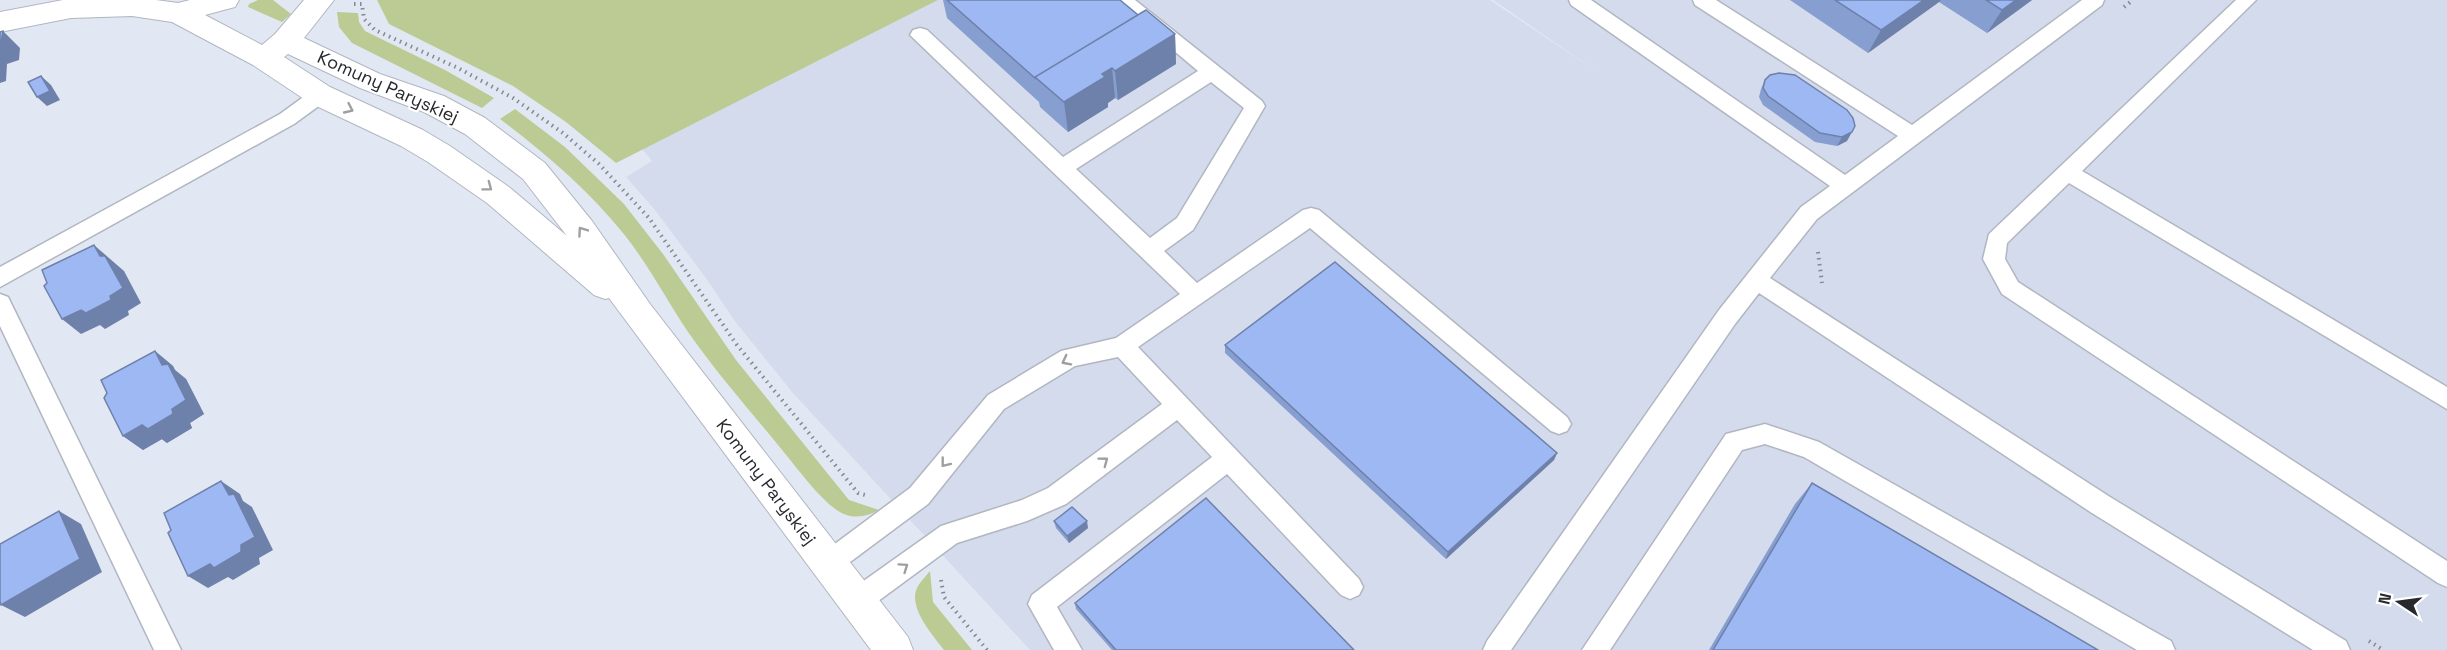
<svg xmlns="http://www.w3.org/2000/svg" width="2447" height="650" viewBox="0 0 2447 650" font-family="'Space Grotesk',sans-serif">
<rect width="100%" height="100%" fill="#e2e8f3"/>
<path fill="#d3dbed" d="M938 0H1490L1604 76 1493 0H2447V650H1030L792 392 734 320 706 278 655 210 626 177 652 161 642 149Z"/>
<path fill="#bcca93" d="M258 0H273L291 14 282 22 248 7 249 4Z
M377 0H938L616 163 566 122 513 86 389 24Z
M337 12 358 13 359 22 365 31 445 70 494 98 482 108 352 43 339 27Z
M515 109 565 147 624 204 663 254 736 360 849 500 879 510C868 516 856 519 844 514 826 507 800 472 787 456 754 415 718 375 688 332 666 299 648 264 623 233 587 189 545 153 500 119Z
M930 571 933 602 972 650H944C933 635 906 606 918 586 921 581 926 576 930 571Z"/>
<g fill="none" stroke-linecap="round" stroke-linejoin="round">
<defs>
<path id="lane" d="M1114 0H1135L1262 101 1265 106 1193 230 1164 251 1197 283 1303 210 1311 208 1319 210 1567 417 1571 424 1567 431 1559 434 1551 431 1310 228 1138 347 1359 579 1363 587 1359 595 1350 599 1341 595 1227 474 1057 607 1082 650H1054L1028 604 1032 595 1212 457 1177 420 1066 504 1027 521 957 543 866 610 857 613 848 610 844 601 848 592 941 526 1022 500 1048 488 1162 404 1118 357 1075 366 1004 409 928 504 838 571 829 575 820 571 816 563 820 555 910 488 988 395 1061 351 1116 338 1180 294 910 35 913 30 920 28 927 30 1063 157 1198 71ZM1211 82 1244 108 1177 218 1150 238 1076 169Z
M1569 0H1591L1845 175 1898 136 1695 5 1693 0H1716L1912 125 2082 0H2104L2102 5 1817 219 1770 278 2110 497 2346 641 2350 650H2313L2092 513 1759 293 1735 324 1511 650H1483L1487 641 1719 310 1801 207 1830 186 1571 5Z
M2236 0H2256L2082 171 2447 387V409L2069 183 2007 243 2005 259 2018 282 2447 561V587L2438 583 2002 294 1983 259 1989 234Z
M320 88 327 90 330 95 327 100 294 124 0 287V267L280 114 313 90Z
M0 294 8 297 181 650H154L0 326Z
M1765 424 1819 442 2171 641 2175 650H2137L1804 457 1765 444 1742 450 1610 650H1582L1726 434Z"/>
<path id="street" d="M63 0H156L178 3 190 0H239L235 7 205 15 262 45 275 34 304 0H334L304 38 380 74 444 96 485 118 545 163 592 221 650 304 908 637 913 650H871L609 298 605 299 594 295 487 203 428 162 401 146 310 103 253 65 172 22 132 16 71 18 0 32V12ZM288 54 360 88 424 112 465 134 523 179 567 236 509 187 450 146 423 130 330 87 284 57Z"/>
</defs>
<use href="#lane" stroke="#b1b6c0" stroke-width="3"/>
<use href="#street" stroke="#b1b6c0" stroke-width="2"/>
<path stroke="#858990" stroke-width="4" stroke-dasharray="1.5 4.5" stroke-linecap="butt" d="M354 4H362L364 19 375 30 458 68 513 98 563 133 599 164 649 218 737 345 858 493 865 495
M2124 7 2133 0
M1818 252 1822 283
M941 580 944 597 987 650
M2369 641 2383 650"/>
<use href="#lane" fill="#fff" fill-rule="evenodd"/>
<use href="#street" fill="#fff" fill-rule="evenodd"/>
</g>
<path fill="#879ed1" d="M943 0H1120L1138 15 1175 34 1176 64 1118 100 1115 98 1108 103V107L1068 132 1040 107 1039 102 947 18Z
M1790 0H2032L1987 33 1939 2 1868 53Z
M1765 80 1847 141 1837 146 1815 142 1763 105 1759 97 1761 89Z
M1225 345 1557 453 1554 460 1446 559 1225 353Z
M155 351 173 366 175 370 186 379 204 414 190 423 192 428 167 443 162 439 143 450 123 436Z
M1812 483 2098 650H1709L1795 504Z
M1054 521 1088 528 1069 543 1056 528Z
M1075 603 1354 650H1112L1076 609Z"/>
<path fill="#6e81aa" d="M1924 0H1941L1939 2 1868 53 1881 30Z
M2016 0H2032L1987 33 2002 10Z
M3 31 20 48 19 60 7 64 6 81 0 83V35Z
M1175 34 1176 64 1118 100 1115 71Z
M1112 68 1115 98 1108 103V107L1068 132 1064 102Z
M41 76 51 85 60 100 47 106 37 97Z
M1852 132 1847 141 1837 146 1842 137Z
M94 245 124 271 141 303 128 311 129 315 105 329 100 325 81 334 62 319 81 310 100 256Z
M155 351 173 366 175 370 186 379 204 414 190 423 192 428 167 443 148 429 172 409 162 365Z
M142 425 162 439 143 450 123 436Z
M1557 453 1554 460 1446 559 1448 552Z
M221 481 240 494 243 501 252 507 273 550 259 558 260 564 233 580 228 577 208 588 188 576 229 495Z
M59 511 81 524 102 572 25 617 1 605Z
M1087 521 1088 528 1069 543 1067 536Z"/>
<path fill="#9db8f3" stroke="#6e81aa" stroke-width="1.5" d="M947 0H1120L1138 15 1035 77 1036 79Z
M1835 0H1924L1881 30Z
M1986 0H2016L2002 10Z
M1146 10 1175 34 1115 71 1112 68 1102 74 1105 77 1064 102 1035 77Z
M3 31 1 43 0 44V32Z
M1779 73 1795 75 1847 110 1853 118 1855 126 1852 132 1842 137 1820 133 1768 96 1763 88 1765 80 1770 75Z
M41 76 50 91 37 97 28 82Z
M94 245 100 256H105L123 288 110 296 111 300 86 313 81 310 62 319 44 286 47 283 42 270Z
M1335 262 1557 453 1448 552 1225 345Z
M155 351 162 365 168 364 186 400 172 409 173 414 148 429 142 425 123 436 104 398 107 393 101 380Z
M221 481 229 495 234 494 255 537 241 545V552L214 568 210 564 188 576 168 533 171 530 164 513Z
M1812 483 2098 650H1713Z
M1206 498 1354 650H1116L1075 603Z
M1072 507 1087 521 1067 536 1054 521Z
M59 511 80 559 1 605 0 602V544Z"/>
<defs><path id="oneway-chevron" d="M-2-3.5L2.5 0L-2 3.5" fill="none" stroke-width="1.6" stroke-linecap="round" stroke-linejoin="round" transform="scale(1.5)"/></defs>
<g stroke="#9e9fa0">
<use href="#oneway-chevron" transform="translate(349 109) rotate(25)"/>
<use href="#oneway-chevron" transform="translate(488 187) rotate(37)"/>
<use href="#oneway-chevron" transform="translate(582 231) rotate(-125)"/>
<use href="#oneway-chevron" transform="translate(1066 361) rotate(153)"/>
<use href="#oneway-chevron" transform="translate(1104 461) rotate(-37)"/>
<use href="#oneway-chevron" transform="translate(945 463) rotate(128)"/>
<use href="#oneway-chevron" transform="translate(904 567) rotate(-35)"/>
</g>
<g text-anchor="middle" stroke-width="4.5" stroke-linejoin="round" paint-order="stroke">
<g font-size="18" fill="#27292d" stroke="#fff">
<text transform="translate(388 87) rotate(24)" y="6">Komuny Paryskiej</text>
<text transform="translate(766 482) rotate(53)" y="6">Komuny Paryskiej</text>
</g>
</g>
<g transform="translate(2399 602) rotate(283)" stroke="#ffffff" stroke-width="4.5" paint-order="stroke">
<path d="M0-4.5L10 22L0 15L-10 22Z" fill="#27292d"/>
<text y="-9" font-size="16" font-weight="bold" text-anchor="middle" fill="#27292d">N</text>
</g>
</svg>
